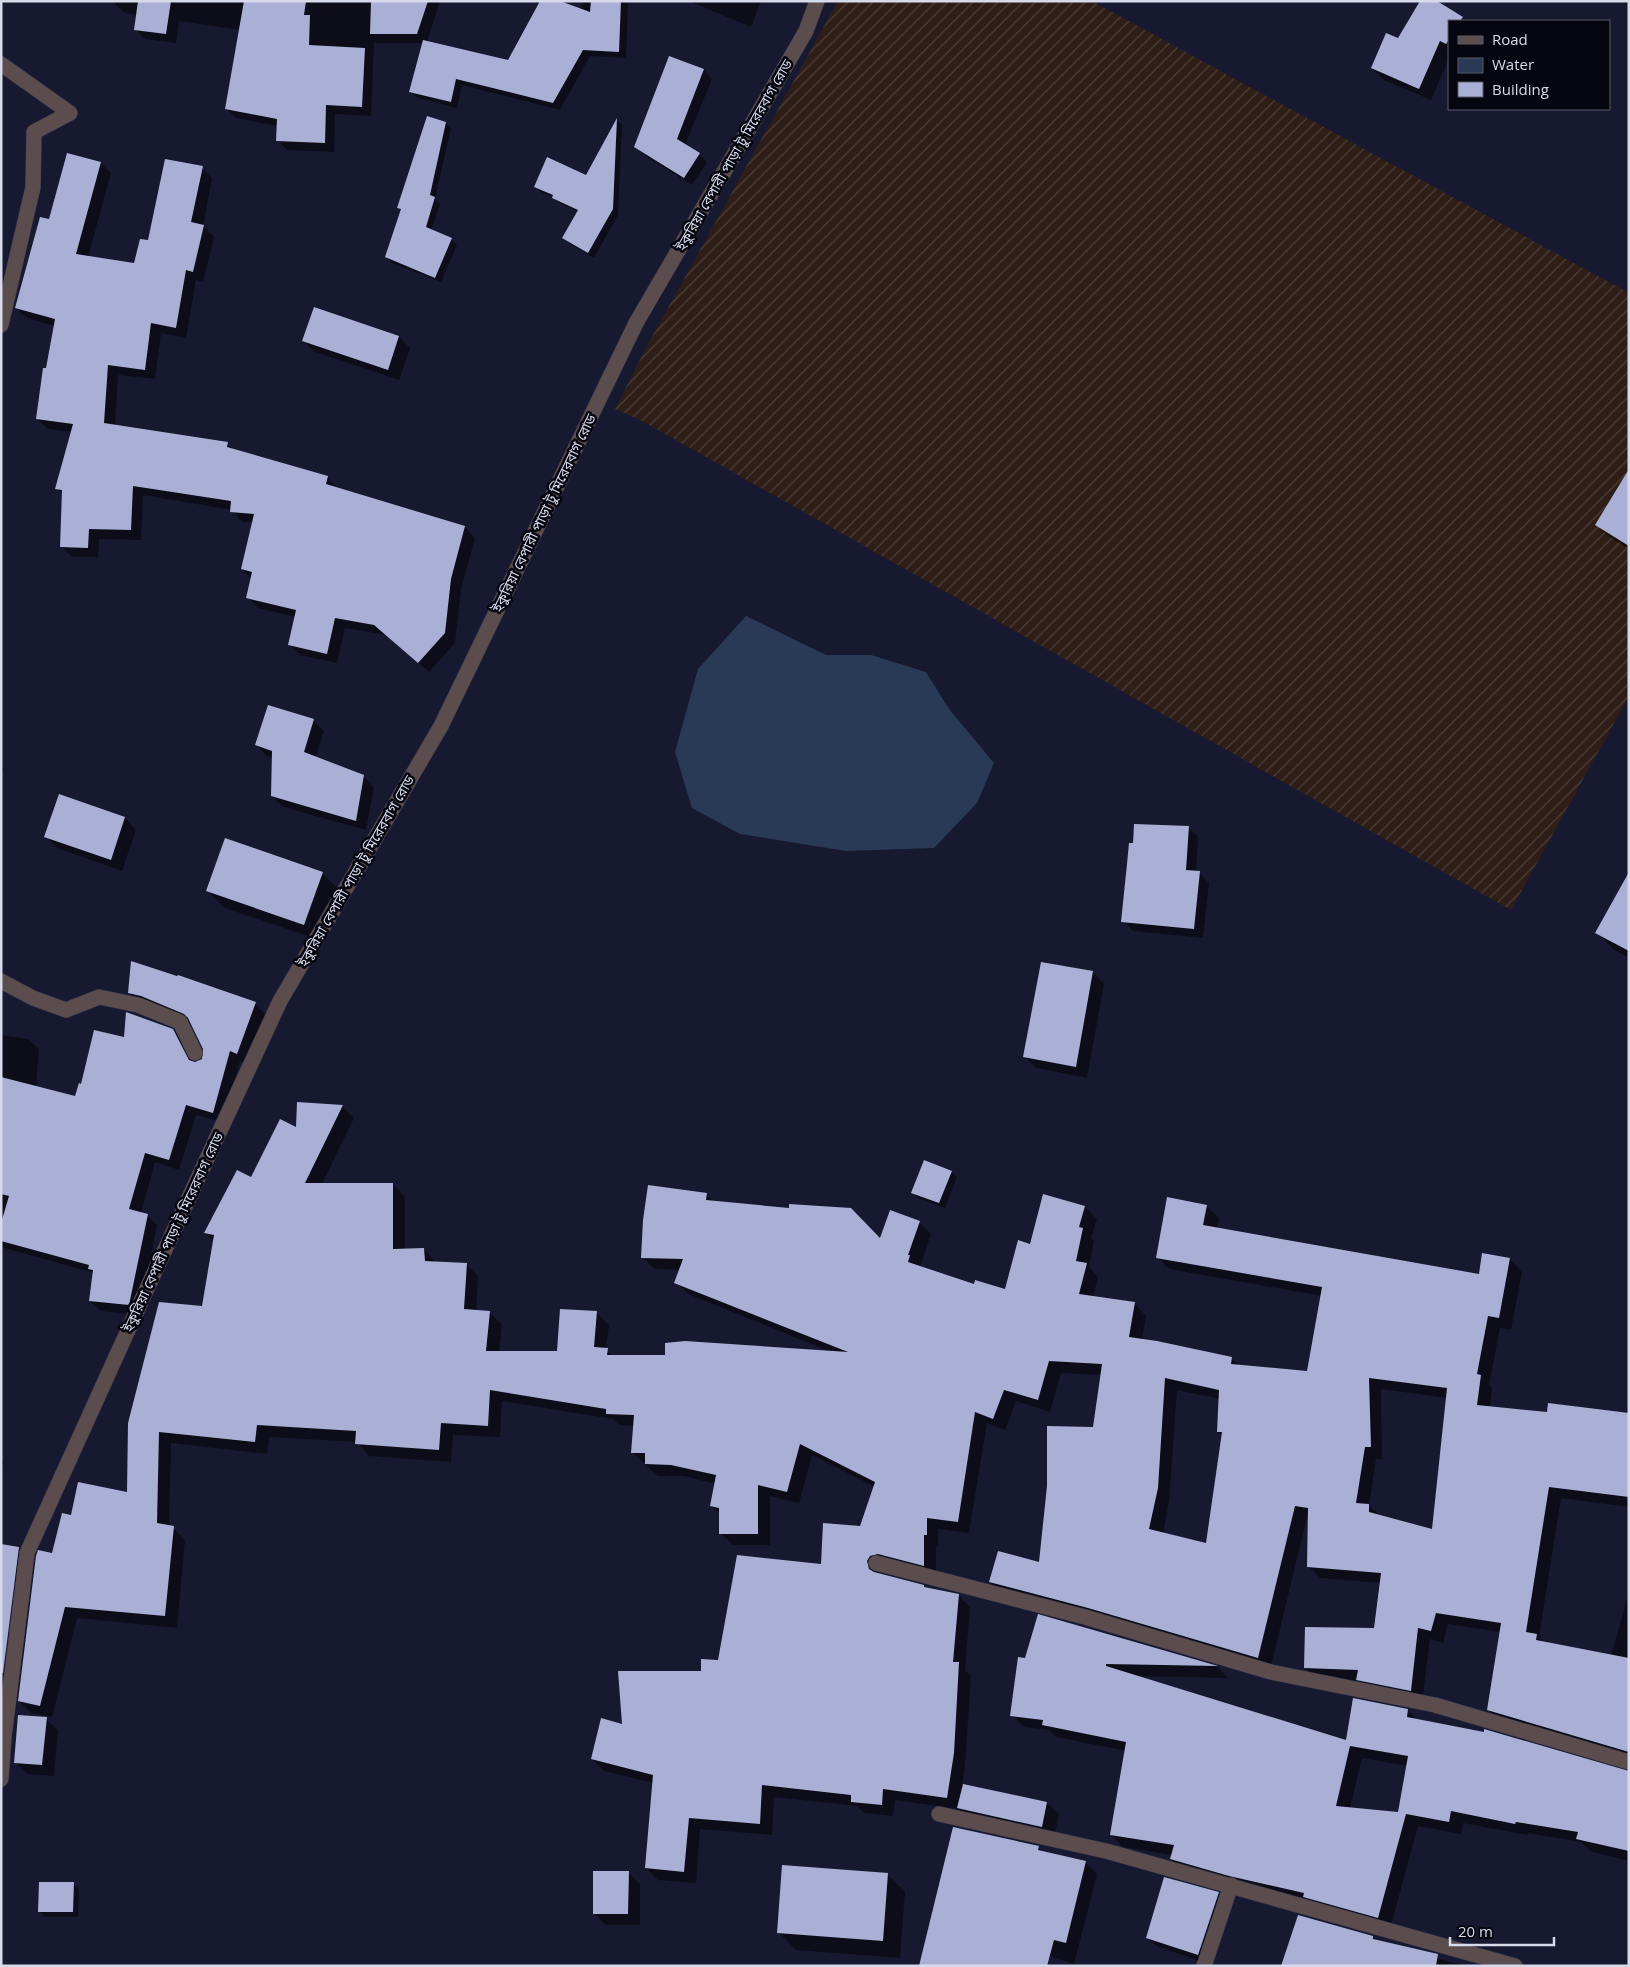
<svg xmlns="http://www.w3.org/2000/svg" width="1630" height="1967" viewBox="0 0 1630 1967" font-family="'Open Sans','Noto Sans Bengali',sans-serif">
<defs>
<pattern id="industrial-furrows" width="10" height="10" patternUnits="userSpaceOnUse" patternTransform="scale(1.25)"><rect width="10" height="10" fill="#2f1e17"/><path d="M-1 1l2-2M0 10L10 0M9 11l2-2" fill="none" stroke="#4c3e39"/></pattern>
</defs>
<rect width="100%" height="100%" fill="#171930"/>
<path fill="url(#industrial-furrows)" d="M838 1H1092L1629 293V696L1511 910 642 421 615 409 648 344Z"/>
<path fill="#283a55" d="M746 616 826 655H871L926 672 949 709 994 763 977 803 934 848 846 851 740 834 692 808 675 752 698 669Z"/>
<path fill="#0007" fill-rule="evenodd" d="M115 1H440L427 42 508 61 581 10 584 1H628L626 58 590 56 560 110 462 85 457 108 418 98 411 92 423 43H374L371 116 335 114 334 152 287 150 278 140V126L236 118 227 109 241 30 179 21 176 43 145 39 135 29 137 15 125 13 115 4Z
M689 1H761L751 27Z
M1435 1 1466 21H1449V58L1431 100 1384 80 1372 68Z
M670 57 704 70 712 79 685 145 699 154 707 162 692 185 644 155 635 146Z
M617 120 622 125 618 215 594 258 569 243 564 238 579 212 559 203 553 197 541 192 535 187 587 176Z
M445 123 451 128 435 199 440 204 431 231 451 239 457 245 441 282 392 263 386 257 402 211 399 208Z
M68 154 101 163 111 173 88 257 135 265 202 168 212 178 203 226 214 237 203 282 196 280 186 338 161 333 155 379 118 375 115 426 227 444 235 451 327 477 337 488 465 527 475 538 461 589 455 643 429 672 386 635 345 628 337 663 300 655 290 645 296 617 258 608 248 597 252 579 242 569 253 522H242L232 510 143 495 141 540 99 539 98 557H72L61 546 63 494 57 488 72 432 48 429 37 419 55 326 26 318 16 308 50 221Z
M399 337 410 348 399 380 315 352 303 340Z
M1629 472V549L1608 536 1596 525Z
M313 720 324 731 315 758 363 776 374 787 366 830 283 807 272 796 273 758 267 756 256 745Z
M1 766 4 769 1 778Z
M60 796 125 818 136 830 122 871 57 848 46 836Z
M1188 827 1198 837 1196 872 1199 873 1209 883 1203 938 1133 931 1123 921Z
M322 873 340 891 322 941 225 908 208 891Z
M1629 875V958L1614 950 1597 932Z
M1093 972 1104 984 1087 1078 1036 1068 1024 1056Z
M129 993 255 1004 265 1014 248 1064 240 1061 223 1122 196 1115 179 1170 155 1162 141 1213 147 1215 157 1225 139 1315 101 1311 90 1301 94 1273 1 1247V1035L28 1039 39 1049 36 1087 76 1098 82 1086 125 1039 172 1030 183 1041 195 1063 204 1058 205 1049 192 1022 153 1006 140 1003Z
M342 1106 354 1118 322 1184H393L405 1197V1250L424 1249 436 1263 466 1264 478 1276 476 1311 490 1313 502 1325 499 1352H558L597 1313 609 1325 606 1349 614 1357 831 1352 688 1294 676 1282 680 1270 655 1269 642 1257 706 1194 714 1202 880 1240 919 1222 931 1234 920 1267 975 1285 1006 1290 1031 1245 1085 1207 1097 1219 1091 1238 1094 1241 1089 1267 1098 1277 1093 1297 1134 1303 1146 1316 1142 1340 1231 1358 1240 1366 1308 1373 1322 1296 1169 1269 1157 1257 1206 1206 1219 1218 1217 1229 1480 1275 1510 1259 1522 1272 1511 1330 1500 1328 1489 1385 1492 1388 1490 1407 1548 1413 1629 1414V1507L1561 1498 1539 1637 1545 1643 1611 1656 1629 1592V1760L1501 1722 1488 1710 1501 1632 1448 1624 1443 1643 1430 1639 1422 1702 1370 1691 1359 1681 1318 1680 1306 1668 1375 1630 1381 1583 1320 1578 1308 1566 1309 1518 1307 1517 1270 1670 1002 1594 990 1582 1040 1564 1095 1428 1102 1375 1061 1373 1050 1412 1016 1401 1005 1430 987 1423 969 1533 938 1529V1547H936V1577L882 1568 879 1573V1575L923 1586 926 1589 958 1595 970 1607 965 1670 971 1676 965 1765 962 1785 1047 1803 1059 1814 1054 1838 970 1820 959 1809 895 1800 893 1816 864 1813 857 1806 774 1797 772 1835 700 1829 696 1883 658 1880 646 1868 654 1783 604 1771 592 1759 623 1725 719 1661 822 1565 861 1527 875 1487 812 1455 799 1503 770 1496V1545H733L721 1533V1515L711 1506 716 1484 684 1476H658L632 1452 634 1426 619 1425 613 1419 502 1401 500 1437 453 1435 451 1462 369 1456 357 1442 269 1437 267 1454 171 1443 169 1527 173 1528 185 1540 177 1628 77 1618 52 1717 31 1713 19 1701 53 1554 72 1517 128 1494 203 1308 214 1241 206 1233 297 1129ZM1381 1389 1447 1398 1433 1530 1380 1516 1369 1506 1376 1459H1382ZM1177 1390 1220 1399 1218 1432 1223 1437 1207 1544 1163 1534 1169 1501Z
M952 1172 957 1177 945 1208 918 1198 913 1193Z
M1 1459 4 1461 1 1470Z
M19 1548 29 1559 25 1585 1 1581Z
M1039 1616 1218 1667 1228 1678 1135 1676 1347 1741 1408 1710 1417 1720 1629 1772V1861L1590 1851 1581 1842 1528 1833 1527 1835 1463 1823 1461 1834 1418 1826 1390 1929 1183 1871 1171 1859 1172 1855 1123 1847 1111 1835 1126 1751 1056 1737 1049 1730 1024 1727 1012 1715ZM1362 1758 1408 1766 1399 1813 1350 1808Z
M46 1719 58 1730 54 1776 27 1774 15 1762Z
M1038 1847 1044 1853 1085 1862 1097 1874 1074 1964 999 1939 920 1966Z
M628 1872 640 1884V1925H606L594 1914Z
M887 1874 905 1892 900 1958 796 1950 778 1932Z
M73 1884 79 1889 78 1917H45L39 1911Z
M1218 1894 1227 1902 1206 1963 1156 1946 1147 1937Z
M1373 1937 1378 1942 1465 1966H1283Z"/>
<path fill="#aab0d5" fill-rule="evenodd" d="M138 1H171L166 34 134 30Z
M244 1H306L304 15H310L309 45 365 48 362 107 326 105 325 143 276 141 277 119 225 109Z
M371 1H428L417 34H370Z
M540 1H560L590 12 591 1H621L619 52 583 50 553 103 456 79 451 102 409 92 423 40 508 60Z
M1420 1H1437L1463 17 1460 21H1449V40L1446 44 1440 41 1419 89 1371 68 1386 33 1398 38Z
M669 56 704 69 677 139 700 153 684 178 634 147Z
M427 116 446 122 430 195 435 197 426 227 452 238 435 278 385 257 401 209 397 208Z
M617 118 613 209 588 253 562 238 578 210 552 198 553 195 534 187 547 157 586 175Z
M67 153 101 162 76 254 134 263 140 239 148 240 165 159 203 166 191 222 204 225 193 272 186 270 176 328 151 323 145 370 108 365 104 423 228 442 227 447 328 476 326 484 465 526 451 579 445 633 418 663 374 625 335 618 327 654 288 645 296 610 246 598 252 572 241 569 254 514 230 512 231 501 133 486 131 530 89 529 88 548 60 547 62 490 55 489 73 424 36 419 43 368H46L55 319 15 308 40 217 49 219Z
M314 307 399 336 388 370 302 341Z
M1629 469V546L1595 525Z
M268 705 314 719 304 752 364 775 356 821 271 796 272 751 255 745Z
M59 794 125 817 111 860 44 837Z
M1134 824 1189 826 1186 870 1200 871 1194 929 1121 922 1127 864 1129 843H1133Z
M225 838 323 872 304 925 206 891Z
M1629 872V951L1595 933Z
M131 961 177 976 178 975 256 1002 237 1054 230 1051 213 1113 186 1105 169 1160 145 1153 129 1209 148 1214 129 1305 89 1301 93 1270 88 1269 89 1265 1 1241V1223L9 1196 1 1194V1077L75 1096 79 1083 81 1084 94 1030 124 1037 126 1012 173 1029 189 1060 195 1062 202 1059 203 1049 188 1018 184 1014 141 996 128 993Z
M1041 962 1093 971 1076 1067 1023 1057Z
M297 1102 343 1105 305 1183H393V1249L424 1248 425 1261 467 1263 464 1309 490 1311 486 1351H557L560 1309 597 1311 594 1347 608 1348 607 1355H665V1343L685 1341 848 1352 674 1283 683 1259 641 1258 643 1220 648 1185 707 1193 706 1200 789 1208V1204L851 1208 880 1238 890 1210 920 1221 908 1255H910L908 1262 974 1284 975 1280 1005 1289 1018 1240 1030 1244 1043 1194 1085 1206 1079 1227 1083 1228 1076 1261 1087 1263 1079 1294 1135 1302 1129 1337 1157 1341 1232 1357 1231 1364 1307 1371 1322 1287 1156 1258 1167 1197 1207 1205 1203 1225 1479 1274 1482 1253 1510 1258 1499 1318 1488 1316 1477 1374 1481 1375 1477 1405 1547 1412 1548 1403 1629 1413V1497L1549 1487 1526 1632 1537 1634 1536 1640 1629 1658V1752L1487 1710 1501 1623 1436 1613 1431 1631 1418 1628 1411 1691 1356 1680 1358 1670 1304 1668 1305 1627 1374 1628 1381 1573 1307 1567 1308 1508 1295 1506 1258 1658 1088 1608 989 1582 998 1551 1039 1562 1047 1486V1426L1093 1427 1102 1364 1049 1361 1038 1400 1004 1390 993 1419 975 1412 958 1522 927 1518V1535H924V1566L878 1554 870 1556 867 1561 869 1569 874 1572 924 1585V1587L959 1594 953 1662H959L954 1753 947 1798 883 1789 882 1805 851 1802V1795L762 1785 760 1824 689 1818 684 1872 645 1868 653 1775 591 1759 601 1718 622 1724 618 1671H701V1659L718 1660 737 1555 821 1564 823 1523 860 1526 875 1482 800 1444 787 1492 758 1485V1534H719V1508L710 1506 716 1475 671 1465 645 1464V1453H631L634 1415 606 1414V1409L490 1390 488 1426 441 1423 439 1450 355 1444 356 1431 257 1425 255 1442 159 1432 157 1523 174 1526 165 1616 65 1607 40 1706 18 1701 36 1556 38 1550 52 1553 62 1513 71 1515 78 1482 127 1492 128 1423 159 1302 202 1306 214 1235 204 1233 237 1170 251 1177 280 1119 296 1127ZM1165 1378 1219 1390 1217 1432H1222L1206 1543 1149 1529 1158 1488ZM1369 1378 1447 1388 1432 1529 1369 1512V1504L1356 1503 1365 1447H1371Z
M924 1160 952 1171 939 1203 911 1193Z
M1 1544 19 1547 3 1673H1Z
M1038 1614 1218 1666 1106 1664V1666L1346 1740 1353 1698 1408 1709 1407 1717 1484 1732V1729L1629 1771V1851L1576 1839 1578 1832 1516 1822 1515 1824 1451 1811 1449 1822 1406 1814 1378 1918 1303 1897 1304 1893 1229 1876 1170 1859 1174 1845 1110 1835 1126 1742 1042 1725 1043 1720 1010 1716 1018 1657 1025 1658ZM1350 1746 1408 1756 1398 1812 1336 1806Z
M18 1715 47 1717 42 1765 14 1763Z
M963 1784 1047 1802 1042 1827 957 1808Z
M953 1827 1039 1846 1038 1850 1086 1861 1066 1943 1054 1940 1047 1966H919Z
M782 1865 888 1873 883 1941 777 1933Z
M593 1871H629L628 1914H593Z
M1164 1877 1219 1892 1198 1955 1146 1938Z
M39 1882H74L73 1912H38Z
M1298 1915 1373 1936V1939L1438 1954 1436 1966H1281Z"/>
<g fill="none" stroke-linecap="round" stroke-linejoin="round">
<defs>
<path id="street" d="M1 64 70 113 34 132 33 187 1 325
M1 981 33 998 66 1010 99 997 138 1005 180 1022 195 1053
M876 1563 1085 1617 1271 1672 1435 1705 1629 1762
M1 1779 4 1737 27 1553 144 1295 280 1001 441 726 636 323 806 31 817 1
M939 1814 1106 1851 1515 1966
M1204 1966 1231 1885"/>
</defs>
<use href="#street" stroke="#32344a" stroke-width="16"/>
<use href="#street" stroke="#5b4c4e" stroke-width="15"/>
</g>
<g text-anchor="middle" stroke-width="5" stroke-linejoin="round" paint-order="stroke">
<g font-size="14" fill="#d7daea" stroke="#05060f">
<text transform="translate(734 155) rotate(-60)" y="5">ইকুরিয়া বেপারী পাড়া টু মিরেরবাগ রোড</text>
<text transform="translate(544 513) rotate(-64)" y="5">ইকুরিয়া বেপারী পাড়া টু মিরেরবাগ রোড</text>
<text transform="translate(356 871) rotate(-60)" y="5">ইকুরিয়া বেপারী পাড়া টু মিরেরবাগ রোড</text>
<text transform="translate(173 1232) rotate(-65)" y="5">ইকুরিয়া বেপারী পাড়া টু মিরেরবাগ রোড</text>
</g>
</g>
<rect width="1630" height="1967" fill="none" stroke="#d7daea" stroke-width="5"/>
<rect x="1448" y="20" width="162" height="90" fill="#05060f" stroke="#595b67"/>
<rect x="1458" y="36" width="25" height="8" fill="#5b4c4e" stroke="#595b67"/>
<text x="1492" y="45" font-size="15" fill="#d7daea">Road</text>
<rect x="1458" y="58" width="25" height="15" fill="#283a55" stroke="#595b67"/>
<text x="1492" y="70" font-size="15" fill="#d7daea">Water</text>
<rect x="1458" y="82" width="25" height="15" fill="#aab0d5" stroke="#595b67"/>
<text x="1492" y="95" font-size="15" fill="#d7daea">Building</text>
<path d="M1450 1937v8h104v-8" fill="none" stroke="#d7daea" stroke-width="2.5"/>
<text x="1458" y="1937" font-size="15" fill="#d7daea" stroke="#05060f" stroke-width="4" paint-order="stroke">20 m</text>
</svg>
